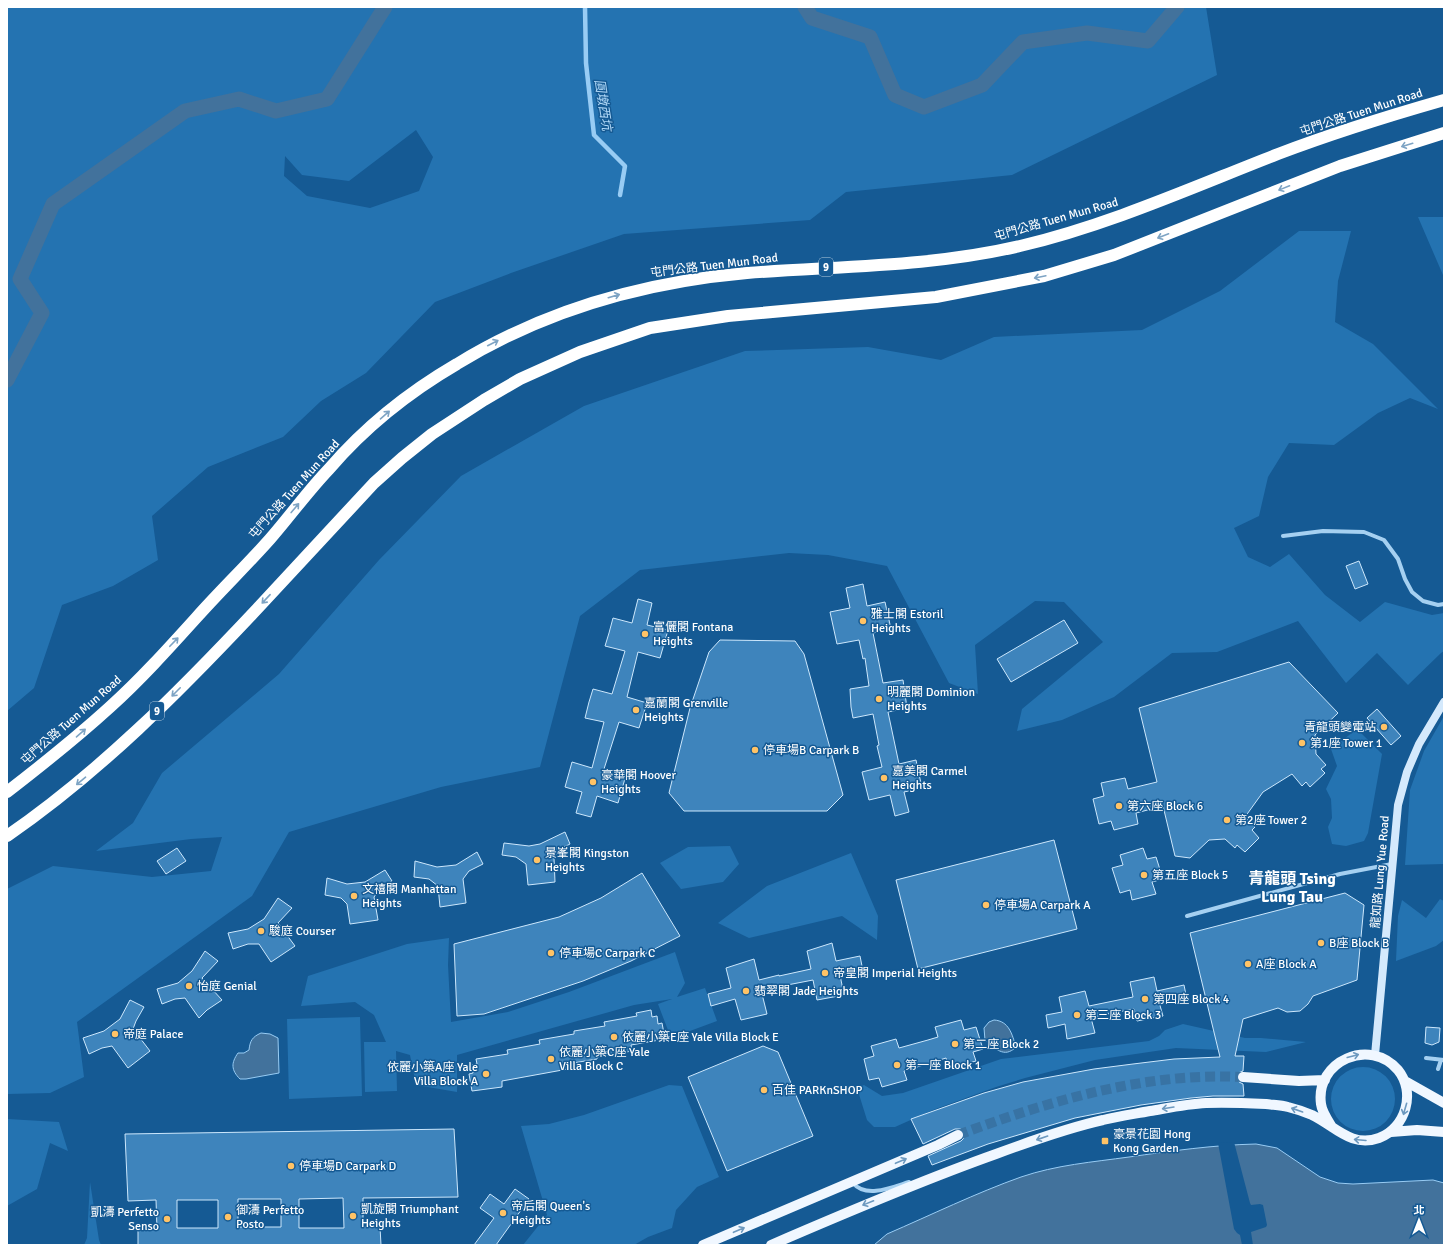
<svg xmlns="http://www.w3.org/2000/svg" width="1451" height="1252" viewBox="0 0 1451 1252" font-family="Signika,'Noto Sans TC',sans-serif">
<rect width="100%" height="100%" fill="#155a94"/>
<path fill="#2473b1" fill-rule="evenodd" d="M7 7H1206L1217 75 1012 175 846 192 810 220 624 234 511 273 435 302 366 373 321 401 283 437 208 467 152 516 158 560 113 586 62 605 34 688 7 711ZM416 130 433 157 419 191 370 208 307 196 284 176 285 156 302 175 349 181Z
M1418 217H1444V276L1443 275Z
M1299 231H1351L1338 281 1335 322 1373 344 1438 409 1410 398 1378 413 1334 445 1289 443 1268 477 1259 516 1234 528 1248 557 1270 567 1289 554 1325 595 1360 622 1385 602 1432 615 1444 613V651L1441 653 1408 685 1377 653 1346 683 1298 621 1217 652 1172 653 1114 697 1062 720 1017 731 1022 709 1103 642 1064 602 1035 601 975 645 978 694 949 683 887 566 828 555 789 553 640 570 580 616 540 767 441 787 289 832 252 896 77 1022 84 1077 50 1093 7 1094V889L53 866 152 877 211 871 222 837 191 839 96 851 133 823 162 773 279 674 379 560 461 476 584 406 745 351 868 347 941 360 994 337 1142 330 1220 291Z
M1444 716V864L1405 865 1410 790 1424 751Z
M1357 729 1382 754 1368 833 1364 841 1346 846 1332 844 1328 827 1332 818 1331 799 1326 789 1337 766 1331 749Z
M730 846 739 864 723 882 681 889 660 863 688 847Z
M851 853 878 916 877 940 842 916 749 938 718 923 767 886Z
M1440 899 1444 901V940L1436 946 1396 961 1398 916 1402 900 1426 918Z
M449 938 448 965 451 1022 508 1012 569 992 675 952 685 983 677 997 705 988 717 1021 671 1038 658 1004 672 999 634 1005 457 1055V1092L416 1085 410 1055 396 1051 397 1091 365 1092 364 1042H386L374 1015 355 1002 301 1006 308 976 407 944Z
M360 1017 362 1096 289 1099 287 1019Z
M1183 1024 1245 1038H1261L1306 1042 1266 1052 1176 1048 1095 1060 1025 1078 996 1087 933 1110 895 1127H874L867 1120 857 1088 864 1085 882 1096 903 1093 1001 1059 1149 1041 1159 1036 1165 1030Z
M1331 1099a32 32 0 1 1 64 0a32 32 0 1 1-64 0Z
M669 1085 682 1086 719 1177 697 1187 676 1210 672 1228 648 1237 634 1245H523L547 1215 521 1126 549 1124 584 1115Z
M7 1119 59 1122 68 1151 50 1143 37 1189 7 1206Z
M90 1182 99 1240 101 1245H84L87 1238Z"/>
<path fill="#42729c" stroke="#98ccf4" d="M994 1020C1009 1021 1012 1034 1016 1047 1004 1059 995 1048 985 1040L984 1028 989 1022Z
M261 1033 270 1034 278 1038 279 1073 246 1079H240C231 1070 231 1063 238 1053H244L249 1050C250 1041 252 1037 261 1033Z
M1256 1144 1277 1148 1320 1177 1338 1183 1353 1184 1433 1180 1444 1183V1245H874L887 1234C931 1215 976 1193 1021 1177 1056 1165 1093 1162 1129 1157 1171 1151 1213 1145 1256 1144Z"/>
<path fill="#155a94" d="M1234 1142 1250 1203 1251 1205 1260 1204 1263 1205 1267 1225 1266 1227 1251 1232 1253 1245H1242L1240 1235 1237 1233 1234 1229 1218 1143Z"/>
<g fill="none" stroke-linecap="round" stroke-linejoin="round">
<path stroke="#98ccf4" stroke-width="4.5" d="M585 7 586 63 594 135 625 166 620 195"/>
<path stroke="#42729c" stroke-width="15" d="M805 7 812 18 870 37 895 95 924 107 982 85 1023 42 1087 33 1148 41 1177 7
M7 380 42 313 20 279 53 204 185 111 239 99 276 111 327 99 385 7"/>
</g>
<path fill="#3e84bc" stroke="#cce7fc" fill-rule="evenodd" d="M1359 561 1368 584 1355 589 1346 566Z
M863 584 867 606 885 602 891 629 873 633 883 683 903 680 907 708 888 712 899 764 916 760 922 788 904 792 909 812 895 816 890 795 869 800 862 772 882 767 877 746 879 745 873 714 853 718 851 707 850 689 869 686 865 658 863 659 859 640 837 644 830 612 850 608 846 588Z
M638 599 652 603 647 625 668 630 660 658 638 652 627 697 647 703 639 728 619 722 604 769 626 775 618 803 597 796 591 817 576 813 582 792 565 787 572 762 592 768 604 722 585 718 589 702 593 689 612 694 625 651 605 646 609 633 613 618 632 623Z
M1064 620 1078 643 1011 682 997 659Z
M720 640 795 641 804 654 843 795 827 811H684L669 793 690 708 709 652Z
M1289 662 1338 713 1315 735 1316 754 1326 765 1321 769 1325 773 1310 787 1306 782 1302 786 1292 774 1263 792 1245 817 1255 827 1252 830 1259 838 1245 852 1237 845 1235 848 1225 839 1209 840 1190 858 1175 856 1163 806 1136 813 1138 824 1114 830 1111 821 1099 824 1093 799 1104 796 1101 783 1125 778 1128 789 1157 782 1139 708Z
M1377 709 1401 736 1391 745 1367 718Z
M565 832 570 844 558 850 554 858 555 882 528 885 526 864 516 857 502 855 504 843 529 846 540 844Z
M1054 840 1077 929 918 969 896 880Z
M177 848 186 861 166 874 157 861Z
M1143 848 1147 859 1156 857 1163 879 1152 882 1156 894 1132 900 1130 890 1120 893 1112 868 1123 865 1120 855Z
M477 852 483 864 469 871 463 879 466 903 440 907 438 886 429 879 414 877 415 861 437 867 456 865Z
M385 870 392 881 381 888 374 897 378 920 350 924 347 904 341 898 325 895 327 878 347 884 365 882Z
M642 873 680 936 631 961 583 981 484 1014 457 1016 454 944 559 917 601 898Z
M1345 893 1364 905 1357 980 1313 996 1308 1004 1300 1011 1287 1012 1278 1008 1243 1019 1235 1056H1244L1243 1071 1238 1073 1237 1077 1239 1082 1243 1084 1244 1096H1213L1191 1098 1141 1105 1075 1118 988 1144 932 1165 928 1156 961 1141 964 1138V1132L961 1129H955L923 1144 911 1119 984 1093 1023 1082 1094 1069 1133 1064 1174 1059 1220 1057 1190 933Z
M278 898 292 908 278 923 295 946 271 962 259 944H248L233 949 228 933 248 929 264 919Z
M832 943 836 961 860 956 863 971 840 975 844 995 817 1000 813 980 782 986 783 988 762 994 767 1014 741 1020 735 999 711 1006 708 994 731 988 726 968 754 959 759 980 779 975V976L811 969 807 951Z
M205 951 218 961 202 978 222 1000 207 1010 199 1018 185 998 175 999 162 1004 157 989 178 983 192 971Z
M1154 977 1157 991 1184 985 1186 995 1159 1002 1163 1016 1137 1021 1134 1009 1107 1014 1091 1018 1095 1033 1067 1039 1065 1024 1048 1028 1046 1015 1062 1012 1059 997 1085 991 1089 1006 1133 997 1130 982Z
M130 1000 144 1007 136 1021 133 1029 150 1051 128 1068 112 1046 102 1048 89 1054 83 1038 104 1031 120 1019Z
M651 1010 652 1017 657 1016 658 1024 662 1023 665 1039 631 1045 632 1051 597 1057V1059L567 1064 568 1069 502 1081V1087L472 1091 469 1074 473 1073 472 1065 477 1064 476 1059 508 1054 507 1050 540 1044 539 1040 574 1034V1031L605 1026 604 1022 637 1016 636 1013Z
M961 1020 964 1030 976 1027 983 1049 973 1052 976 1061 949 1068 946 1058 904 1071 907 1080 882 1087 879 1078 869 1080 864 1059 874 1056 871 1046 896 1039 899 1048 928 1040 938 1037 935 1027Z
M1426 1027 1440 1028 1439 1042 1432 1045 1425 1043Z
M763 1046 778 1052 813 1136 727 1171 688 1077Z
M454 1129 458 1197 363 1198V1227H380L381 1245H138V1230L157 1229 156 1200 128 1201 125 1134ZM343 1198 344 1228H299V1199ZM238 1199H281V1227H238ZM177 1200H218V1228H177Z
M515 1189 529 1199 496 1245H474L494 1218 480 1208 490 1194 504 1204Z"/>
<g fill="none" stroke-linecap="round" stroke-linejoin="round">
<path stroke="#3873a4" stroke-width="10" stroke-dasharray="10 5" stroke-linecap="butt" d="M958 1135C1049 1101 1145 1072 1243 1077"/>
<path stroke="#a5d0f1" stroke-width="4" d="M1283 536 1323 531 1364 532 1384 540 1398 559 1405 579 1412 592 1423 601 1438 605 1444 604
M1187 916 1340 874 1392 864
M1426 1058 1444 1060
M1438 1069 1441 1060
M853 1183C866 1199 893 1187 909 1182"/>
<path stroke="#d4e9fc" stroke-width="8" d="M1375 1055 1398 805 1407 772 1419 744 1444 702"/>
<path stroke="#f0f7ff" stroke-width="10" d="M1243 1077 1299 1081 1325 1080
M1405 1081 1444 1103
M1391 1132 1417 1130 1444 1132
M703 1245 938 1145 958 1135
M771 1245C845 1213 920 1181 996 1154 1031 1141 1067 1128 1103 1120 1119 1116 1134 1114 1150 1111 1168 1108 1187 1104 1206 1103 1226 1102 1246 1103 1266 1104 1273 1105 1281 1105 1288 1107 1296 1109 1305 1112 1312 1115 1335 1126 1351 1148 1379 1138 1406 1128 1416 1092 1398 1070 1370 1037 1315 1061 1321 1104 1322 1112 1327 1119 1332 1127"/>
<path stroke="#fff" stroke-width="12" d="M7 792C42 765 77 737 110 707 140 680 168 649 196 618 220 591 246 566 270 539 290 516 308 491 329 469 365 427 409 392 457 364 545 310 645 282 747 273 838 266 931 267 1020 246 1109 225 1193 187 1278 154 1333 133 1388 116 1444 100
M7 836C100 772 180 691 257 609 296 567 335 525 374 483L402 458 432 434 484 400 520 379 580 352 650 328 728 316 936 297 1044 276 1114 255 1340 166 1444 133"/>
</g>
<defs><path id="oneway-shaft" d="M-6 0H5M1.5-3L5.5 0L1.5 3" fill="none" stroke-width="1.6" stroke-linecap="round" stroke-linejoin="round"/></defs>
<g stroke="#7ea4c4">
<use href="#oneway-shaft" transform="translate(1407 145) rotate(163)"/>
<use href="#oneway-shaft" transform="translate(1284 188) rotate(158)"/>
<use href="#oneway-shaft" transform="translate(1163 236) rotate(159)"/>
<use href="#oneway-shaft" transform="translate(1040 277) rotate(168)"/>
<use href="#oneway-shaft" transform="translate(614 296) rotate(-16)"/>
<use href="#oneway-shaft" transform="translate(493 343) rotate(-27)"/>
<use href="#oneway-shaft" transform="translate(385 415) rotate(-41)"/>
<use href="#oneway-shaft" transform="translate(295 508) rotate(-50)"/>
<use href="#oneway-shaft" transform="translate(266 599) rotate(133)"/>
<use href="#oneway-shaft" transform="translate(174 642) rotate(-46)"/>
<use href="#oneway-shaft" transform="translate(176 692) rotate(135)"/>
<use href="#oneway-shaft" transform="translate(81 733) rotate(-41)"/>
<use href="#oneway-shaft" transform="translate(81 781) rotate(140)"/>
</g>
<g stroke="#6d99bf">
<use href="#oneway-shaft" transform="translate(1353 1056) rotate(-15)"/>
<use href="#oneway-shaft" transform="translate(1168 1108) rotate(171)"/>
<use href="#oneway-shaft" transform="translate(1405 1109) rotate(106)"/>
<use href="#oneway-shaft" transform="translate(1297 1110) rotate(-161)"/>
<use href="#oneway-shaft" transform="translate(1042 1138) rotate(161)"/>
<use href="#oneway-shaft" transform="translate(1360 1140) rotate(-175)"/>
<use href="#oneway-shaft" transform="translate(901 1161) rotate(-23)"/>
<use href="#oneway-shaft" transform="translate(868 1203) rotate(158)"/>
<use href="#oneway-shaft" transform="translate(739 1230) rotate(-23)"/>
</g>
<g fill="#ffc366" stroke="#155a94" stroke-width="1.5">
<circle cx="863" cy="621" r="4"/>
<circle cx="645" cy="634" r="4"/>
<circle cx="879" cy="699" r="4"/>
<circle cx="636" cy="710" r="4"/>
<circle cx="1384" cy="727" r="4"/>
<circle cx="1302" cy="743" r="4"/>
<circle cx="755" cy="750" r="4"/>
<circle cx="884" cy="778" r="4"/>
<circle cx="593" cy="782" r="4"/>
<circle cx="1119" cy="806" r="4"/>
<circle cx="1227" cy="820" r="4"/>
<circle cx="537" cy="860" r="4"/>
<circle cx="1144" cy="875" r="4"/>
<circle cx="354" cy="896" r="4"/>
<circle cx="986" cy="905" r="4"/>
<circle cx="261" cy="931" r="4"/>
<circle cx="1321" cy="943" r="4"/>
<circle cx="551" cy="953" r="4"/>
<circle cx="1248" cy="964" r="4"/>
<circle cx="825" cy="973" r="4"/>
<circle cx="189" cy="986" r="4"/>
<circle cx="746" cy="991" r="4"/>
<circle cx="1145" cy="999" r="4"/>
<circle cx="1077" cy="1015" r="4"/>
<circle cx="115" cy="1034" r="4"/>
<circle cx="614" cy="1037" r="4"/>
<circle cx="955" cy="1044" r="4"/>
<circle cx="551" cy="1059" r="4"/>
<circle cx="897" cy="1065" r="4"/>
<circle cx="486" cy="1074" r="4"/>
<circle cx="764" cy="1090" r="4"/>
<rect x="1101" y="1137" width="8" height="8" rx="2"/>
<circle cx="291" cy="1166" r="4"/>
<circle cx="503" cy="1213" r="4"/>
<circle cx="353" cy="1216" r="4"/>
<circle cx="228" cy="1217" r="4"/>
<circle cx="167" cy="1219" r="4"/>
</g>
<g text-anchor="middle" stroke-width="3" stroke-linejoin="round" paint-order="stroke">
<g fill="#155a94" stroke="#b9cedf" stroke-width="1">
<rect x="819" y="258" width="14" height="18" rx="3"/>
<rect x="150" y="702" width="14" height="18" rx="3"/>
</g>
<g font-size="11" font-weight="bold" fill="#fff">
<text x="826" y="271">9</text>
<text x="157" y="715">9</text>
</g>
<g font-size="12" fill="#fff" stroke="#155a94">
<text transform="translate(1361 112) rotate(-18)" y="4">屯門公路 Tuen Mun Road</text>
<text transform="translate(1056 219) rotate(-16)" y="4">屯門公路 Tuen Mun Road</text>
<text transform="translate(714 265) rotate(-7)" y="4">屯門公路 Tuen Mun Road</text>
<text transform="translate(294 489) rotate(-48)" y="4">屯門公路 Tuen Mun Road</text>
<text transform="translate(71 720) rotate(-41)" y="4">屯門公路 Tuen Mun Road</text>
<text transform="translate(1380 872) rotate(-85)" y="4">龍如路 Lung Yue Road</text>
</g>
<g font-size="12" fill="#fff" stroke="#155a94" text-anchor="start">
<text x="871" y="618">雅士閣 Estoril<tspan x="871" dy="14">Heights</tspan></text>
<text x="653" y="631">富儷閣 Fontana<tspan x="653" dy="14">Heights</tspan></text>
<text x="887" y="696">明麗閣 Dominion<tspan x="887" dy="14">Heights</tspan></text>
<text x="644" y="707">嘉蘭閣 Grenville<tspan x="644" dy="14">Heights</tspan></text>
<text x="1376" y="731" text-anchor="end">青龍頭變電站</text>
<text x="1310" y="747">第1座 Tower 1</text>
<text x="763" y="754">停車場B Carpark B</text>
<text x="892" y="775">嘉美閣 Carmel<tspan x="892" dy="14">Heights</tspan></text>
<text x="601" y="779">豪華閣 Hoover<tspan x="601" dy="14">Heights</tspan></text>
<text x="1127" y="810">第六座 Block 6</text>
<text x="1235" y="824">第2座 Tower 2</text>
<text x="545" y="857">景峯閣 Kingston<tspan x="545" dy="14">Heights</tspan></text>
<text x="1152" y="879">第五座 Block 5</text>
<text x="362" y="893">文禧閣 Manhattan<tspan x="362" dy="14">Heights</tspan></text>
<text x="994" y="909">停車場A Carpark A</text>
<text x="269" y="935">駿庭 Courser</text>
<text x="1329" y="947">B座 Block B</text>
<text x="559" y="957">停車場C Carpark C</text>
<text x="1256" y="968">A座 Block A</text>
<text x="833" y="977">帝皇閣 Imperial Heights</text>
<text x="197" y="990">怡庭 Genial</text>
<text x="754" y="995">翡翠閣 Jade Heights</text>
<text x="1153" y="1003">第四座 Block 4</text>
<text x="1085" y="1019">第三座 Block 3</text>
<text x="123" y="1038">帝庭 Palace</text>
<text x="622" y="1041">依麗小築E座 Yale Villa Block E</text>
<text x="963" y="1048">第二座 Block 2</text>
<text x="559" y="1056">依麗小築C座 Yale<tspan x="559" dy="14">Villa Block C</tspan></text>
<text x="905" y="1069">第一座 Block 1</text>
<text x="478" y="1071" text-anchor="end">依麗小築A座 Yale<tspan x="478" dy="14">Villa Block A</tspan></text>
<text x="772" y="1094">百佳 PARKnSHOP</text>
<text x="1113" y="1138">豪景花園 Hong<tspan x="1113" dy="14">Kong Garden</tspan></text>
<text x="299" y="1170">停車場D Carpark D</text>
<text x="511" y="1210">帝后閣 Queen's<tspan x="511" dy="14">Heights</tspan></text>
<text x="361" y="1213">凱旋閣 Triumphant<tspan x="361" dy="14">Heights</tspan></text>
<text x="236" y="1214">御濤 Perfetto<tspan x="236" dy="14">Posto</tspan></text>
<text x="159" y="1216" text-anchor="end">凱濤 Perfetto<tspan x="159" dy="14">Senso</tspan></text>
</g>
<g font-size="13" font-style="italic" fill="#b1d9f8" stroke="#155a94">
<text transform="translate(604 105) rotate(81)" y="5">圓墩西坑</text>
</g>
<g font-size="16" font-weight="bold" fill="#fff" stroke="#155a94">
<text x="1292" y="884">青龍頭 Tsing<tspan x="1292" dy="18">Lung Tau</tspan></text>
</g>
</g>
<rect width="1451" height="1252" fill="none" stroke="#ffffff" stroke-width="16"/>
<g transform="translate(1419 1220)" stroke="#155a94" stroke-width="3" paint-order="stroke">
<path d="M0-3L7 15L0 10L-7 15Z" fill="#ffffff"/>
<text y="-6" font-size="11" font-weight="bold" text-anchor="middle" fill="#ffffff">北</text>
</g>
</svg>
